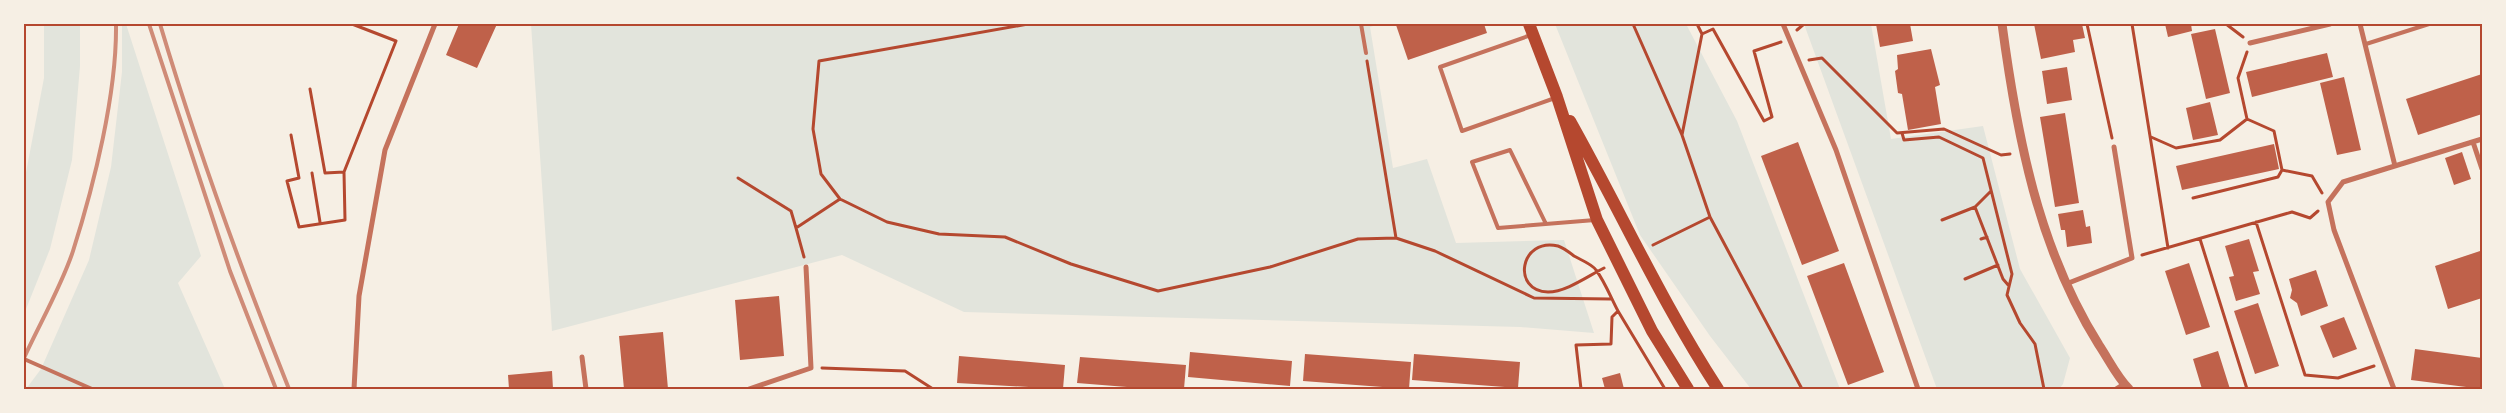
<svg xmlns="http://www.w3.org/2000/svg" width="2506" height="413" viewBox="0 0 2506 413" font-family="'Fira Sans Condensed',sans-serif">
<rect width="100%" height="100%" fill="#f6efe4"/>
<path fill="#e2e4dc" d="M44 24H80V66L72 160 50 249 24 314V183L44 78Z
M122 24H126L201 256 178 283 225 389H26L41 369 89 260 111 167 122 72Z
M531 24H1379L1370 27 1393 168 1427 159 1456 243 1564 240 1594 333 1520 327 964 312 842 255 552 331Z
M1555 24H1686L1737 121 1840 389H1751L1710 336 1640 235Z
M1804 24H1871L1891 139 1983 126 2020 269 2070 358 2063 384 2059 389H1937Z"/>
<path fill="#bf614a" d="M459 24H497L477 68 446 55Z
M1401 24H1484L1487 33 1408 60 1396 25Z
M1876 24H1910L1913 41 1880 47Z
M2034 24H2082L2085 38 2073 40 2075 52 2041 59Z
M2165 24H2191L2192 31 2168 37Z
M2215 29 2230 93 2206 99 2191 34Z
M1931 49 1940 85 1935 87 1941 124 1908 130 1902 94 1898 93 1895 71 1898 69 1897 55Z
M2327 53 2333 77 2252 97 2246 72Z
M2067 67 2072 100 2047 104 2042 71Z
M2482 74V114L2418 135 2406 99Z
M2344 77 2361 150 2337 155 2320 83Z
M2210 102 2218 135 2193 140 2186 108Z
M2065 113 2079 203 2055 207 2040 117Z
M1798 142 1839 251 1802 265 1761 156Z
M2274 144 2279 169 2182 190 2176 166Z
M2462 152 2471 179 2454 185 2445 158Z
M2083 210 2086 227 2090 226 2092 243 2067 247 2065 230H2061L2058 214Z
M2249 239 2259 271 2253 272 2260 294 2236 301 2229 277 2234 276 2225 246Z
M2480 251 2482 298 2448 309 2435 266Z
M1844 263 1884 372 1848 385 1807 276Z
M2189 263 2210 327 2186 335 2165 271Z
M2316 270 2328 306 2301 316 2297 303 2290 298 2292 290 2289 279Z
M779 296 784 356 740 360 735 300Z
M2258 303 2279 366 2255 374 2234 311Z
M2344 317 2357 349 2333 358 2320 326Z
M663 332 668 389H624L619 336Z
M2415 349 2482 358V389L2411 380Z
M2218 351 2230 389H2202L2193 359Z
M1190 352 1292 361 1290 386 1188 377Z
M1305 354 1411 362 1409 389 1303 381Z
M1414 354 1520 362 1518 388 1412 380Z
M959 356 1065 365 1063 389 957 383Z
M1080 357 1186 365 1184 389H1152L1077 383Z
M552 371 553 389H509L508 375Z
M1620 373 1624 389H1605L1602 378Z"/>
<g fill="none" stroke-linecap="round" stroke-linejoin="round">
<path stroke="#b5482f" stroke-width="3" d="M1028 24 819 61 813 129 821 174 840 199 887 222 939 234 1005 237 1071 264 1158 291 1270 267 1358 239 1396 238 1435 251 1534 298 1611 299
M1633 24 1682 135 1710 217 1802 389
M1697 24 1702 34 1713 29 1764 121 1772 117 1754 51 1781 42
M2087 24 2112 138
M2132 24 2168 248
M2226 24 2243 37
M1797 30 1804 24
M1809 60 1822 58 1897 133 1944 129 2001 155 2010 154
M1367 61 1396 238
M310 89 325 173 344 172
M2247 119 2238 78 2247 52
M1902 133 1904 140 1939 137 1983 158 2012 274 2007 295 2020 323 2035 344 2044 389
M291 135 299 178 287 181 299 227 345 220 344 172 396 41 352 24
M1682 135 1702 34
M2151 137 2176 148 2220 140 2247 119 2274 131 2282 170
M312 173 320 222
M738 178 791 211 796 228
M1991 191 1975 207 2003 279 2009 286
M2193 198 2278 177 2282 170 2312 176 2322 193
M1942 220 1975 207
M2256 222 2305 375 2338 378 2374 366
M1981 239 1987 237
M2200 239 2247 389
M1653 245 1710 217
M2142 255 2292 212 2310 218 2318 211
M804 257 796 228 840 199
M1965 279 1998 265
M1618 311 1665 389
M822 368 905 371 933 389
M1581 389 1576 345 1611 344 1612 317 1618 311C1611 298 1605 282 1596 270 1592 264 1581 260 1574 256 1569 252 1564 248 1558 246 1520 237 1511 291 1548 292 1566 292 1588 276 1604 268"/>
<path stroke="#c5725c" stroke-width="4" d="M1361 24 1366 53
M1531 35 1440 67 1462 131 1555 98
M2366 44 2429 24
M1546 224 1510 150 1472 162 1498 228 1595 220
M24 359 92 389"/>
<path stroke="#c5725c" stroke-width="5" d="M1783 24 1836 150 1918 389
M2360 24 2395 166
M2250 43 2330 24
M2473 142 2482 169
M2066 284 2132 258 2114 147
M582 357 586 389
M354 389 359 296 385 150 435 24
M749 389 811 368 806 267
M2116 389 2124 384
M2394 389 2334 230 2328 202 2343 182 2482 139"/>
<path stroke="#c5725c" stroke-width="9" d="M2002 24C2017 136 2038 248 2099 345 2109 360 2117 377 2129 389"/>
<path stroke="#b5482f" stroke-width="12" d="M1529 24 1557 97 1597 220 1652 331 1688 389
M1570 121C1620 210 1662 303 1718 389"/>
<path stroke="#cf8b77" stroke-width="4" d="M149 24 230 271 276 389
M160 24C197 148 241 269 289 389
M24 358C39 325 62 285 73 251 94 185 117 93 116 24"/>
</g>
<rect width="2506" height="413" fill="none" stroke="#f6efe4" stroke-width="50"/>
<rect x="25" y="25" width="2456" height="363" fill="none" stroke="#b5482f" stroke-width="2"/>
</svg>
